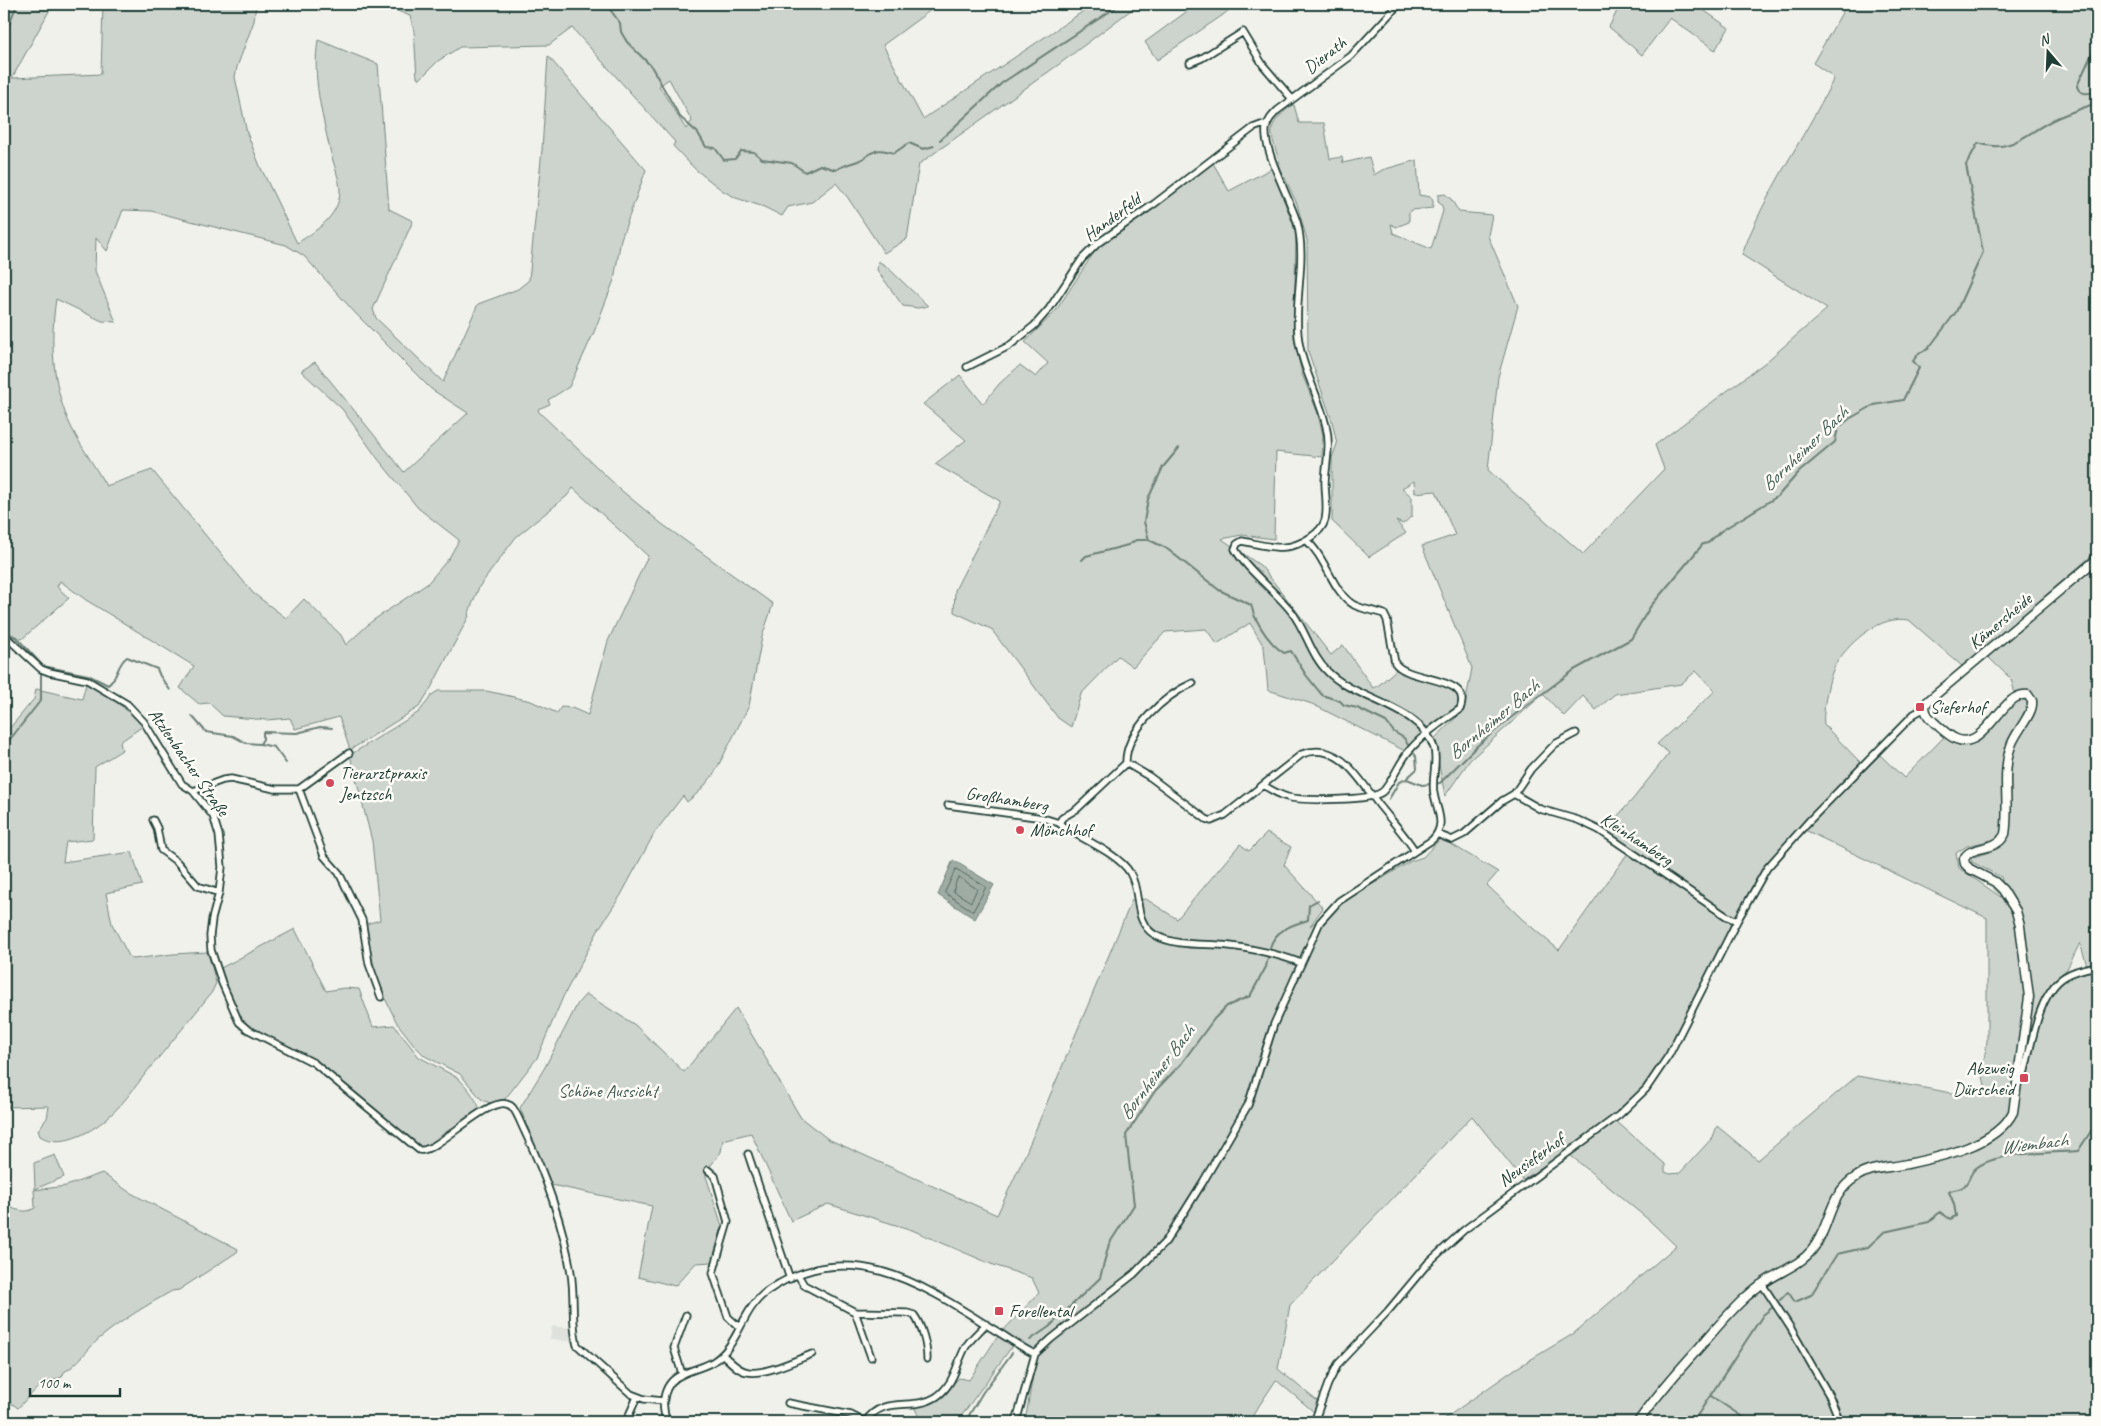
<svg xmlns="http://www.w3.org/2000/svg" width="2101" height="1426" viewBox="0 0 2101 1426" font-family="Caveat,sans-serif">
<rect width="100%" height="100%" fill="#f0f1eb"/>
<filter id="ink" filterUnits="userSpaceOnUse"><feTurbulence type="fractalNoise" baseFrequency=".02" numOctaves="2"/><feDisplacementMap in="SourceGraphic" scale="10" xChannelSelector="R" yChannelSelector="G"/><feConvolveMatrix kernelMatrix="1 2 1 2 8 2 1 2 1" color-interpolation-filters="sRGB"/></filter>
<g filter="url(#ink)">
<path fill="#dfe2dc" d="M552 1326 573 1328V1342L550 1339Z"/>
<path fill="#cdd3cd" stroke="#768880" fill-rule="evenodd" d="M13 4H53L12 78 101 74 103 4H256L254 21 237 67 235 77 247 133 260 166 297 243C315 232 339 216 340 192 340 179 333 163 330 150 322 114 312 77 318 40L378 64 389 209 413 221 373 309 376 318 443 382 478 304 518 289 529 280 542 150 548 56 646 170 621 239 614 280 594 332 569 387 548 400 550 404 538 409 539 412 622 491 662 524 773 604 762 637 749 706 714 774 700 791 687 802 683 796 655 832 621 895 600 927 563 997 537 1058 505 1099 490 1103 482 1100 460 1074 425 1056 415 1046 397 1023 378 984 367 938 366 924 380 920 372 841 350 755 419 712 433 694 438 691H486L501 694 531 701 557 713 561 707 572 708 588 715 608 641 648 556 573 488 567 496 516 537 479 587 468 615 469 616 431 688 419 707 350 750 339 717 295 729 290 718 266 720 223 716 209 703 199 704 180 688 194 666 86 600 60 581 57 587 69 598 22 639 4 631V20ZM123 210 151 211 286 245 304 256 356 314 431 389 468 413 404 472 315 362 301 371 342 409 378 459 418 508 459 540 449 558 427 584 372 621 346 645 341 635 304 599 286 618 253 593 152 470 106 486C94 464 78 443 68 420 52 382 50 339 56 299L102 321 116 322 95 271 96 238 107 251Z
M380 4H939L883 45 923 119 1094 4H1139L1058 65 919 164 907 239 884 253 848 198 836 183 812 202 788 207 782 216 764 207 736 198 723 191 695 169 673 146 675 142 572 28 549 45 460 47 438 61 420 79 417 78 414 31 410 16ZM669 79 692 121 686 129 659 86Z
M1197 4H1236L1223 15 1157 60 1145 42Z
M1609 4H1695L1729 28 1715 50 1670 18 1642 55 1609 27 1618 9Z
M1847 4H2097V424L2089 434 2097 441V551L1963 667 1909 620C1880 615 1852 640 1837 662 1829 673 1822 712 1824 725L1862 764 1775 855 1741 911 1736 916 1727 915 1604 831 1633 799 1669 753 1657 744 1715 691 1696 671 1681 684 1615 694 1596 710 1583 696 1564 716 1543 694 1470 760 1445 796 1434 739 1464 710 1472 668 1422 546 1455 535 1436 491 1415 493 1414 481 1402 488 1412 497V516L1403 524 1396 521 1406 533 1369 557 1332 521V458L1337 444 1332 421 1308 351 1307 240 1297 204 1284 176 1283 198 1296 232 1294 338 1302 374 1317 411 1323 435 1322 457 1276 452 1274 539 1242 535 1222 539 1261 566 1331 655 1343 645 1373 688 1379 685 1398 668 1410 677 1452 687 1459 696 1457 708 1407 752 1312 704 1268 690 1264 647 1250 623 1217 644 1206 629 1165 632 1133 667 1118 656 1081 694 1071 727 1058 718 991 629 954 612 955 590 1000 501 935 464 966 440 923 404 960 375 983 404 999 384 1020 365 1036 377 1048 363 1025 342 1055 312 1097 248 1213 163 1229 191 1280 164C1271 131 1263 129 1292 105H1294L1299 123H1324L1330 159 1342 157 1343 163 1369 157 1374 175 1382 170 1417 160 1419 195 1431 197 1433 201V208L1411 210 1409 212V222L1396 227 1391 224 1393 233 1431 249 1443 211 1442 206 1438 201V195L1445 194 1451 199 1459 212 1492 215 1488 236 1518 306 1498 377 1488 470 1583 554 1664 469 1655 445 1767 361 1827 309 1742 255C1764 193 1803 141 1832 82L1833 78 1831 75 1813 63Z
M878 261 886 266 928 306 918 308 903 306 877 270Z
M2097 563V966L2088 969 2080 943 2067 969 2050 984 2055 988C2067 976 2081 974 2097 970V1422H1440L1515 1369 1573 1334 1676 1246 1650 1221 1570 1155 1616 1121 1665 1164V1172L1670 1174 1680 1173 1713 1137 1717 1126 1758 1160 1857 1076 1958 1094H1987L1982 1072 1987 1041V918L1805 830 1880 755 1904 778 1944 737 1956 744H1973L2017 701 2011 679 1986 655ZM1996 839 1989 852 1971 858 1972 862 2001 877 2008 902 1959 868 1956 853 1967 846Z
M86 684C109 694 126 709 143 726L120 742 122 750 95 767 93 839 66 842 63 862 132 852 142 885 106 893 112 924 129 956 133 959 173 954 208 952 216 983 212 992C191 1019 168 1046 146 1073 134 1088 122 1106 106 1119 90 1133 60 1149 40 1136L38 1130 47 1118 49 1106 4 1107V735L34 699 36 689 82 699Z
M1267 833 1291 847 1284 865 1323 908 1310 926 1332 909 1411 861 1423 857 1441 838 1498 872 1487 885 1522 919 1559 950 1628 853 1731 924C1709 975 1682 1048 1645 1089 1612 1125 1563 1152 1523 1180L1472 1116 1290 1305 1278 1369 1317 1401 1314 1412 1276 1380 1253 1415 1259 1422H1025L1036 1357 1013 1345 957 1422H921L914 1406 935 1401 959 1378 969 1380 998 1336 1039 1293 1032 1278 991 1264 912 1230 828 1204 791 1221 751 1133 723 1140 721 1152 705 1173 722 1226 712 1262 696 1263 675 1286 638 1277 652 1206 551 1185 520 1108 545 1067 578 1003 586 994 635 1025 684 1072 736 1008 801 1118 828 1139 997 1215 1025 1155 1132 900 1146 899 1177 919 1240 844 1249 851Z
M295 929 326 991 344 988 359 989 373 1027 394 1025 419 1057 458 1078C466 1086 475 1097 479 1107L477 1111 432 1145 427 1147H418L379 1116 323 1066 251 1029 241 1020 219 969Z
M55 1155 64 1177 35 1189 34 1163Z
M102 1173 129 1192 238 1249 237 1252 179 1290 172 1291C147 1305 122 1320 100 1338 88 1348 78 1365 64 1372L62 1377 40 1385 18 1408 4 1398V1206C15 1208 24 1215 35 1208L34 1190 66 1186Z"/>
<path fill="#9faca4" stroke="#6c8077" d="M953 860 994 885 975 919 938 895Z"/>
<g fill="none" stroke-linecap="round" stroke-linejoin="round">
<path stroke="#526961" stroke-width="1" d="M956 869 986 887 973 911 945 893Z
M960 878 977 889 971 902 953 891 957 879Z"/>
<path stroke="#6c8077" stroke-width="2" d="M606 4 620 23 621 32 627 42 651 66 680 117 698 133 706 147 715 148 724 160 735 159 741 151 754 152 762 159 792 163 805 172 820 165 836 170C843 165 850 164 858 161 875 153 873 146 894 153L909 143 923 149 934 146
M2079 4 2097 15
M4 37 17 4
M2097 43 2077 86C2079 96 2090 93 2097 92
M940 140 1002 83 1121 4
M1179 448 1163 467 1148 499 1144 522 1149 540 1166 548 1219 590 1251 605C1253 610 1253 613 1255 617 1262 631 1270 644 1284 653L1291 651 1306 675 1322 695 1340 701 1344 705 1357 708 1386 722 1394 732 1404 738 1408 745
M1082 560 1086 556 1128 545 1136 540H1149
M4 631 17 638 43 666 88 675 108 685C118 678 117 664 127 657L157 669 160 676 170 690
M192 716 206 732 233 736 246 743 260 744 263 739V732L297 733 320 727 332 728
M260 744 274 747 286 763
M4 747 41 700V673
M1407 778 1417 769 1416 756 1412 751
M1389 799 1399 782 1407 779 1422 785 1440 783 1477 746 1509 719 1574 670 1631 639 1650 607 1703 544 1708 543 1721 531 1778 496 1799 472 1835 442 1838 428 1849 419 1874 405 1903 400 1919 368 1913 361 1919 353 1928 349 1956 312 1983 252 1966 165 1978 143C2012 155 2028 131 2057 118 2068 113 2081 109 2093 104L2097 98
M1270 948C1274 930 1292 925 1308 920L1309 905 1318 900
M1780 1300 1788 1292 1795 1302 1811 1295 1837 1254 1868 1247 1884 1232 1929 1222 1940 1212 1950 1219 1956 1216 1954 1204 1949 1192C1953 1189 1959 1190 1963 1187 1970 1182 1969 1174 1975 1169 1995 1151 2052 1153 2078 1151L2097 1122
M1030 1340 1049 1327 1100 1278 1109 1244 1134 1205 1126 1135 1155 1091 1181 1064 1214 1019 1227 1006 1250 996 1266 967 1268 957
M1711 1396 1750 1422
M965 1422 983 1392 1012 1353
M1693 1422 1763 1315 1773 1307"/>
<defs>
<path id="minor" d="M1190 63 1202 58 1243 32 1263 65 1292 99
M967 367 1009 346 1034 326 1049 309 1082 259 1098 243 1154 204 1253 128 1261 125 1267 126
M4 635 41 669 49 672 87 680 127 704 144 722 182 784 193 791 213 816 219 835 222 867 219 893 212 919 210 936 211 950 222 983 239 1022 247 1029 314 1063 419 1150C434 1154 476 1108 500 1104 504 1103 510 1104 513 1108 518 1115 521 1124 525 1132 545 1174 564 1227 571 1273 575 1296 571 1323 577 1345L631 1394 644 1399 663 1401
M1126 763 1150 777 1206 819 1211 821 1225 815 1302 754C1340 740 1360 781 1379 805 1391 820 1405 835 1415 851
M1263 785C1271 790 1278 794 1287 797 1302 801 1371 801 1382 792 1390 786 1400 761 1409 751 1423 734 1442 722 1460 709 1474 675 1409 683 1395 663L1387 620 1384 614C1374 611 1362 609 1354 605 1332 592 1327 558 1306 540
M299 789 324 856 339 873 362 920 369 964 381 997
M193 791 223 780 231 779 275 789H299L349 753
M1514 794 1540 809 1578 820 1599 830 1726 916 1737 921
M948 805 1043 818 1059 823 1062 818 1077 809 1126 763C1125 731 1165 695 1193 683
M153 820 157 828 161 850 177 862 198 886 219 893
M1059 823 1065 828C1083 839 1120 855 1130 873 1142 893 1132 921 1155 935 1176 947 1206 943 1230 946 1254 949 1278 954 1301 963
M1437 834 1452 840 1464 834 1502 801 1514 794 1531 769 1555 744 1576 733
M2017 1077 2024 1074C2032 1045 2037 995 2064 977 2073 971 2086 968 2097 966
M748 1154 790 1279
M708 1170 715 1176 728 1222 713 1273 728 1317 739 1327
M798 1275 804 1285 855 1312 907 1313 914 1315C922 1326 927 1345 927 1359
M1762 1284 1790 1327 1830 1397 1840 1422
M855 1312 871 1357
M723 1355C730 1361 738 1371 748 1372 765 1375 796 1360 812 1354
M682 1374 674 1348 686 1315
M788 1403 851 1415 865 1422
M626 1422 637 1397
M667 1422C660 1404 663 1382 683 1374 693 1369 705 1367 714 1361 739 1345 741 1311 766 1292 847 1234 922 1284 993 1329 1007 1337 1020 1347 1035 1354
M865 1422C884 1394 912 1412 936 1397 954 1385 956 1365 965 1348 970 1339 979 1332 986 1324
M1016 1422 1035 1354 1051 1339 1134 1274 1166 1241 1203 1182 1248 1105 1274 1024 1320 922 1339 901 1432 840C1447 825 1437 811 1434 794 1431 779 1438 763 1434 748 1421 706 1357 701 1328 672 1311 656 1306 630 1291 611 1275 591 1246 569 1235 549L1237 544 1242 541C1269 546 1286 554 1311 537 1317 533 1323 527 1325 520 1328 508 1325 494 1325 482 1326 463 1331 444 1326 426 1319 395 1301 367 1298 335 1294 298 1307 259 1297 222 1290 199 1263 150 1266 129 1267 121 1272 116 1278 110L1351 56 1399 4
M1314 1422 1328 1384 1338 1364 1388 1311 1428 1263 1464 1230 1619 1115 1646 1089 1669 1055 1737 921 1767 868 1809 821 1914 714 1925 708"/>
<path id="major" d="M1638 1422C1656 1396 1677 1372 1698 1349 1714 1331 1729 1312 1747 1296 1752 1292 1757 1287 1762 1284 1778 1272 1799 1266 1812 1250 1831 1227 1828 1194 1856 1177 1871 1167 1890 1168 1907 1164 1941 1157 1997 1145 2013 1112L2029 997 2020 926 2016 911 2003 890 1995 882 1970 869 1965 864 1964 859C1970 844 1996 853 2005 834 2010 805 2001 774 2011 746 2015 732 2034 714 2032 701L2028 695C2002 690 1986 752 1956 739 1949 736 1943 730 1937 725 1931 719 1925 715 1925 706L1928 701 2097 559"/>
</defs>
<use href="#minor" stroke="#1f3d34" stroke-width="9"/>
<use href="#major" stroke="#1f3d34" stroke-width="11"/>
<use href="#minor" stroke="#fdfcf7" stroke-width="5.5"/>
<use href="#major" stroke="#fdfcf7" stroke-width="8"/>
</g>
</g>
<g fill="#d1495b" stroke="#fdfcf7" stroke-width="2">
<rect x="1915" y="702" width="10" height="10" rx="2.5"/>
<circle cx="330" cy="783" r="5"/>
<circle cx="1020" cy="830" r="5"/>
<rect x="2019" y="1073" width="10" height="10" rx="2.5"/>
<rect x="994" y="1306" width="10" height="10" rx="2.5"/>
</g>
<g text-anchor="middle" stroke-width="5" stroke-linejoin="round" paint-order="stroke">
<g font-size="18" fill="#1f3d34" stroke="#fdfcf7">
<text transform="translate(1325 55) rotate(-38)" y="6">Dierath</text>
<text transform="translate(1112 217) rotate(-37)" y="6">Handerfeld</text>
<text transform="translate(2000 621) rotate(-40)" y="6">Kämersheide</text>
<text transform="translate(189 762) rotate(55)" y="6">Atzlenbacher Straße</text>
<text transform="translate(1007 799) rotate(9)" y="6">Großhamberg</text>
<text transform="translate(1637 839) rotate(33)" y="6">Kleinhamberg</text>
<text transform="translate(1531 1160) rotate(-36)" y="6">Neusieferhof</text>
</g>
<g font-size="18" fill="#1f3d34" stroke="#fdfcf7" text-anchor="start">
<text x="1930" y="713">Sieferhof</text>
<text x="340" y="779">Tierarztpraxis<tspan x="340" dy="21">Jentzsch</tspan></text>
<text x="1030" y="836">Mönchhof</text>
<text x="2014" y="1074" text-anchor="end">Abzweig<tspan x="2014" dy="21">Dürscheid</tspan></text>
<text x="1009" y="1317">Forellental</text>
</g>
<g font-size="18" fill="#425b53" stroke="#fdfcf7">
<text x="608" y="1097">Schöne Aussicht</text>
</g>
<g font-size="19" font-style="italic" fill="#455e56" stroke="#fdfcf7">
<text transform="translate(1804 448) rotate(-44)" y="7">Bornheimer Bach</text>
<text transform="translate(1493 719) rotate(-40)" y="7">Bornheimer Bach</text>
<text transform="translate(1156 1072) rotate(-53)" y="7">Bornheimer Bach</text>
<text transform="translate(2034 1143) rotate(-7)" y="7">Wiembach</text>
</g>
</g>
<rect width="2101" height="1426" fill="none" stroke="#fdfcf7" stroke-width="20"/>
<rect x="10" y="10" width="2081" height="1406" fill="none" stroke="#1f3d34" stroke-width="2" filter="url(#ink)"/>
<g transform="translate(2048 52) rotate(341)" stroke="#fdfcf7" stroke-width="4" paint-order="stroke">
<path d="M0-4L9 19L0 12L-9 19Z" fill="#1f3d34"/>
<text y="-8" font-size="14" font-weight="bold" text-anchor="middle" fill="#1f3d34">N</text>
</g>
<path d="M30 1388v8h90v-8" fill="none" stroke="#1f3d34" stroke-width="2.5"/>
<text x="38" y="1388" font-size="15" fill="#1f3d34" stroke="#fdfcf7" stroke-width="4" paint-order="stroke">100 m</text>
</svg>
